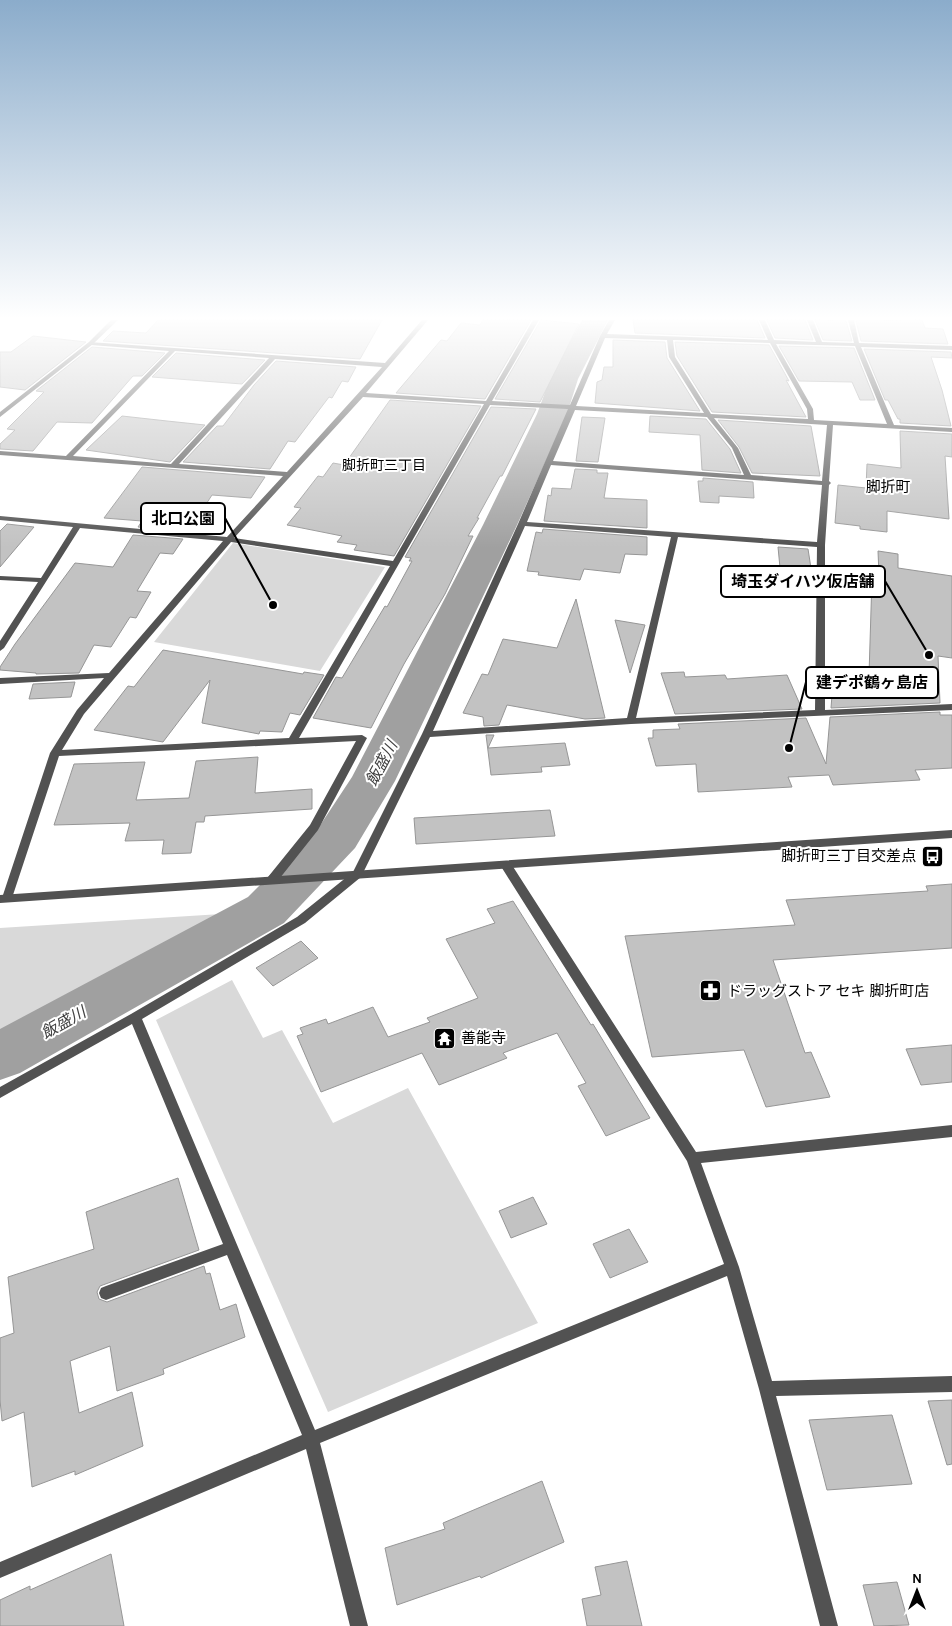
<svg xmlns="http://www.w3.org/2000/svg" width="952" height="1626" viewBox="0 0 952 1626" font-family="Karla,'Noto Sans JP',sans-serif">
<rect width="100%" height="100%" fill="#fff"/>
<path fill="#d9d9d9" d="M233 543 385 567 320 671 154 642Z
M221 914 0 1034V928Z
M232 980 263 1038 282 1030 333 1123 408 1088 538 1323 328 1412 156 1020Z"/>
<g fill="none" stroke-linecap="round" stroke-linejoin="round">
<path fill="#a0a0a0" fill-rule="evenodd" d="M582 320H608L578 379 567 414 517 525 395 781 355 848 284 923 20 1073 0 1080V1029L248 897 321 824 352 777 483 525 537 414 550 379Z"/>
</g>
<path fill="#c2c2c2" stroke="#969696" d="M158 320H382L360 359 103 341 113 331 146 333Z
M483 320H531L485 399 396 393 441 340 447 341 461 323 480 325Z
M541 320 579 324 540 402 495 399Z
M633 320H757L765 338 635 333Z
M767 320H805L813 340 775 338Z
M815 320 846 321 852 341 823 340Z
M922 320 925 328 943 329 948 344 861 341 856 321Z
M33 336 86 342 25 390 0 387V352H11Z
M613 340 665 342 667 358 700 411 595 403 597 382 602 380 604 367H613Z
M675 342 769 345 789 381 786 380 806 417 712 412 677 356Z
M779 346 854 348 875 400H860L852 382 799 381Z
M92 347 165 353 142 376H133L92 423 57 422 33 451 0 449V444L15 430 7 429 44 392 36 391Z
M864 349 951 352 952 358 931 357 942 390 951 426 900 423V419H898L888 400H885Z
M176 353 265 360 242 384 152 377Z
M276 361 356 367 348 382 342 381 332 398 329 397 295 442 288 441 270 469 183 462 217 426H223L254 385Z
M390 400 481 406 394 556 354 550 357 545 337 542 342 536 287 525 301 508 294 507 318 476 323 477 333 463 344 465Z
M491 407 536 409 502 476H500L477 518H479L468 536H473L445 594 404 664 371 728 313 718 336 677 342 678 385 606 387 607 412 561H409L411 558 405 557Z
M122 416 167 421 205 425 170 462 86 450Z
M650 416 706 419 730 449 741 473 702 470 700 435 649 432Z
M582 417 605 418 598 462 576 461Z
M718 420 811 426 820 476 752 473 739 447Z
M900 431 952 434V457L945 456 949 519 887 511V532L860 529V526L835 523 838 485 866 488 867 464 901 468Z
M142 467 265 477 251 498 212 495 188 532 138 527 142 521 104 518Z
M575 469 597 470V473H608L604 498 647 500V528L544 521 548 495 551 496 552 488 571 489Z
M703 478 753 482 754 498 719 496V503L700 502 698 481H703Z
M7 524 34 527 0 567V531Z
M543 529 647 537V555L625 554 620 573 584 569 580 580 538 575 539 572 527 571 536 532 542 533Z
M133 535 183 539 173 554 160 553 137 591 151 592 136 618 130 617 111 647 94 645 79 673 36 674V673L0 670V667L15 644 75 563 113 567Z
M778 547 808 549 813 581 781 578Z
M878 551 898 554V568L952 576V658L938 656 940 703 831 708 834 669 869 675 872 578H874V574L879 575Z
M576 599 605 718 585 719 507 705 499 725 484 726 483 717 463 713 482 674 488 675 503 639 557 648Z
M615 620 645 625 630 673Z
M163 650 303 674 304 672 324 675 300 715 290 713 282 732 260 731 259 734 202 723 210 680 163 742 94 730 128 686 134 687Z
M684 672 685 677 725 675 727 679 787 675 802 709 675 714 661 673Z
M75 682 71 697 29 699 33 684Z
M940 712V715H952V768L915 770 920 780 833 785 829 775 788 777 792 787 698 792 696 764 656 766 648 738H653V730L680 729 678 724 806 718 826 764 830 717Z
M486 735H494L488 748 565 743 570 765 541 767 542 772 491 775Z
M258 757 255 793 312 789V809L205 816 204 822H196L191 853 162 854 164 840 125 841 130 823 54 825 74 764 145 762 136 800 189 798 196 761Z
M550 810 555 836 416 844 414 818Z
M952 884V948L773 960 805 1053 811 1052 830 1097 766 1107 744 1050 652 1057 625 936 795 925 786 900 928 891 926 886Z
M513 901 591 1025 593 1024 650 1118 606 1136 578 1086 586 1083 557 1033 503 1053 507 1058 439 1085 422 1053 321 1092 297 1036 303 1034 300 1028 326 1019 328 1024 373 1007 388 1037 430 1022 427 1018 478 998 446 939 495 923 487 909Z
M301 941 318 958 273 986 256 968Z
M952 1045V1082L921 1085 906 1049Z
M178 1178 199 1250 100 1286 97 1292 99 1299 107 1302 204 1266 206 1274 210 1273 220 1310 236 1304 245 1337 163 1369 164 1374 117 1391 110 1346 70 1361 79 1413 132 1392 143 1446 75 1475V1471L32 1487 24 1412 2 1421 0 1400V1338L14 1333 8 1277 94 1249 86 1212Z
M533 1197 547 1224 511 1238 499 1211Z
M629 1229 648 1262 610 1278 593 1244Z
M952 1400V1464L947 1465 928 1401Z
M892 1415 912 1484 827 1490 809 1420Z
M542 1481 564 1542 481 1578 480 1576 397 1605 385 1548 445 1529 443 1523Z
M111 1554 124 1626H0V1600L30 1586V1590Z
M627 1561 642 1626H587L582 1599 601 1595 595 1567Z
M897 1582 909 1625 874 1626 863 1585Z"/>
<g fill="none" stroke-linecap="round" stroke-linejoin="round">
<path fill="#525252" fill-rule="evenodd" d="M422 320H428L366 393 486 401 533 320H539L492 401 570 405 600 336 609 320H615L607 334 768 340 759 320H765L774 340 816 342 807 320H813L822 342 854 343 848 320H854L859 343 952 346V350L861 347 894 425 952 428V432L833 425 829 481 831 483 829 485 825 545V710L952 704V710L631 724 430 737 361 877 305 923 142 1019 315 1430 724 1264 687 1161 502 868 501 865 502 862H510L696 1152 952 1125V1137L701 1163 739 1267 772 1381 952 1376V1392L776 1396 838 1626H820L759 1389 727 1276 320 1443 368 1626H350L306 1449 0 1578V1562L302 1435 227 1255 106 1300 101 1298 99 1293 101 1288 106 1286 223 1244 132 1024 0 1098V1087L131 1014 297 917 353 872 422 734 518 524 568 409 490 405 299 738 362 735 367 738 318 830 276 883H268L267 880 268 877 310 825 356 741 59 756 12 898 11 901H3L2 898 50 753 77 710 104 678 0 684V678L109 673 223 541 80 528 4 648 0 651V641L38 582 0 580V576L41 578 73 527 0 520V516L227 537 283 476 0 455V451L66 456 169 351 91 345 89 344V342L385 363ZM605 338 667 340 669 357 704 413 576 406ZM673 340 770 343 807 409 808 419 711 414 675 357ZM776 344 855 346 887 424 814 420 813 409ZM175 351 269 358 171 464 73 456ZM275 359 382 367 287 472 179 464ZM363 397 484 404 393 561 234 538ZM575 410 707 417 732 448 744 475 553 461ZM714 418 827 425 822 481 751 475 738 448ZM551 465 822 485 817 542 527 522ZM525 526 671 537 627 718 433 731ZM678 537 817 547 815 710 636 718ZM231 542 390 566 289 738 62 750 84 714Z"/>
<path fill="#525252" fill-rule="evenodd" d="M111 320H118L93 344 0 417V412L89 342Z
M952 830V838L0 903V895Z"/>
</g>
<linearGradient id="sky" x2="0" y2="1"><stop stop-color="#8baccb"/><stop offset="0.58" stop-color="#fff"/><stop offset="1" stop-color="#fff" stop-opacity="0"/></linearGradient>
<rect width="952" height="548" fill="url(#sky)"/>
<defs>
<symbol id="bus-square" viewBox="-11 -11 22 22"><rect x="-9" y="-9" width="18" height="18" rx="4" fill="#000" stroke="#fff"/><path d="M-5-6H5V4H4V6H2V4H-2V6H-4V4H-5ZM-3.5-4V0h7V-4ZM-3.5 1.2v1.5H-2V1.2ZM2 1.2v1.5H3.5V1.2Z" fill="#fff"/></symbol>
<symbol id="pharmacy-square" viewBox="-11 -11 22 22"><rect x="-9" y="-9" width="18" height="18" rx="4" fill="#000" stroke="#fff"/><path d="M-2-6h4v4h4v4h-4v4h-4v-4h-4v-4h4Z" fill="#fff"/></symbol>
<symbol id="temple-square" viewBox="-11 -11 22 22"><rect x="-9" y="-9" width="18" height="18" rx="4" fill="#000" stroke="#fff"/><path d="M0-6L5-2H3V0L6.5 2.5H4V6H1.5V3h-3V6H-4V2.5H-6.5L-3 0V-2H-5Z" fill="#fff"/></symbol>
</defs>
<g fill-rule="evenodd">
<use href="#bus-square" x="920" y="844" width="25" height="25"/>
<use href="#pharmacy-square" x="698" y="978" width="25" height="25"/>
<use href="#temple-square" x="432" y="1026" width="25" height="25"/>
</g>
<g text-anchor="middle" stroke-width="4" stroke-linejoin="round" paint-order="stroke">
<g font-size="14" fill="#000" stroke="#fff">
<text x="384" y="470">脚折町三丁目</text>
</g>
<g font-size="15" fill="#000" stroke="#fff">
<text x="888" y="492">脚折町</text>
</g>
<g font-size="15" fill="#000" stroke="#fff" text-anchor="start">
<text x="916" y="861" text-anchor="end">脚折町三丁目交差点</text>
<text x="727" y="996">ドラッグストア セキ 脚折町店</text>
<text x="461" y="1043">善能寺</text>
</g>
<g font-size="16" font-style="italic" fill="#414141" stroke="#fff">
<text transform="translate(381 763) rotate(-62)" y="6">飯盛川</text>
<text transform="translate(63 1022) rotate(-29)" y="6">飯盛川</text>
</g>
</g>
<path fill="none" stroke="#000" stroke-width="2" d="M273 605L225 518M929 655L885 581M789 748L806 682"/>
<g fill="#000" stroke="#fff" stroke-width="2">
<circle cx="273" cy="605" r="5"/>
<circle cx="929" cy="655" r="5"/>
<circle cx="789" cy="748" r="5"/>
</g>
<g fill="#fff" stroke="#000" stroke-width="2">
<rect x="141" y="503" width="84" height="31" rx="5"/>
<rect x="721" y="566" width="164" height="31" rx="5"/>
<rect x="806" y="667" width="132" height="31" rx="5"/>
</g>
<g font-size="16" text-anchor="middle" font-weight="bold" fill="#000">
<text x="183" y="524">北口公園</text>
<text x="803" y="587">埼玉ダイハツ仮店舗</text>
<text x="872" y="688">建デポ鶴ヶ島店</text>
</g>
<g transform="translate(917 1591)" stroke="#ffffff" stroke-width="4" paint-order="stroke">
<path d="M0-4L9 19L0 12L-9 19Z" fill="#000000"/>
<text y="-8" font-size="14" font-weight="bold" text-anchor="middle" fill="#000000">N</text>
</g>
</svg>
